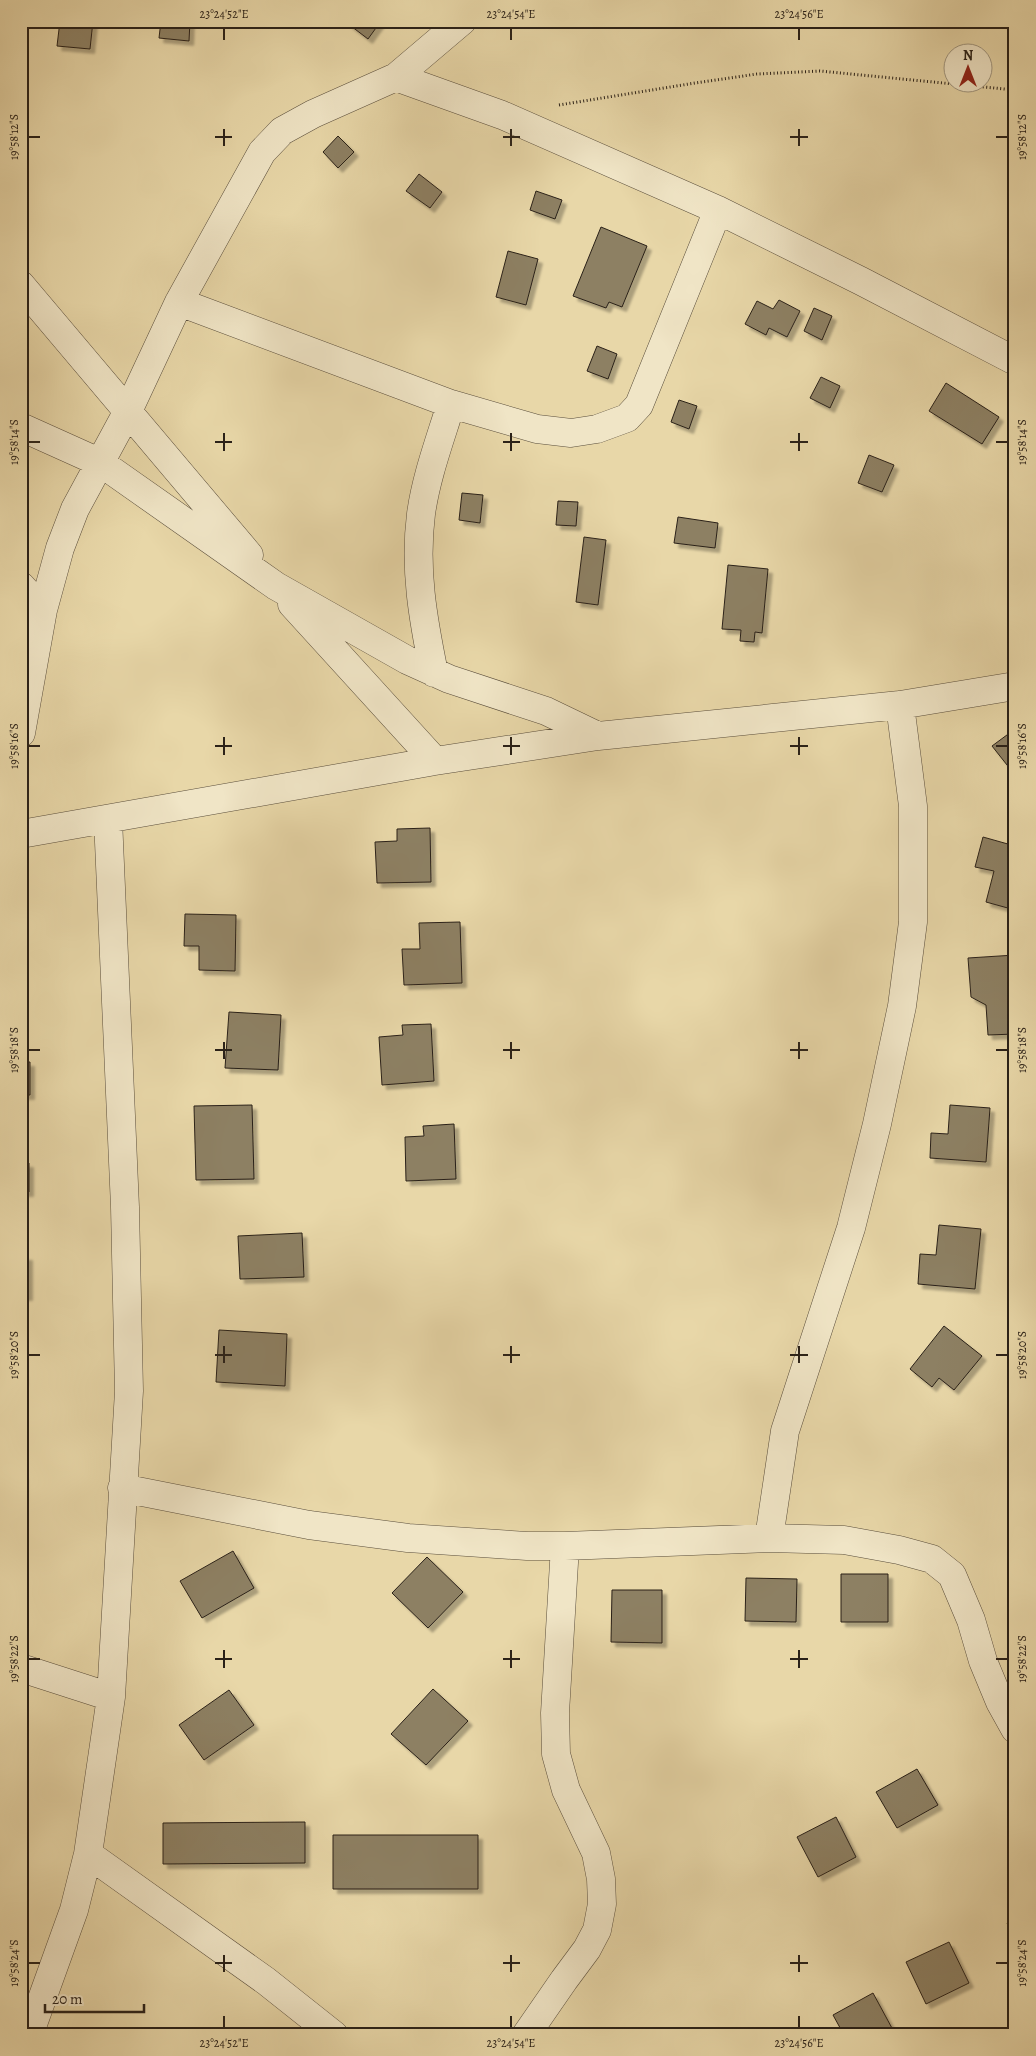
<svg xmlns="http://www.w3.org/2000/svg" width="1036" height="2056" viewBox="0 0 1036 2056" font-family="Alegreya,serif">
<defs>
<filter id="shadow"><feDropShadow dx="4.5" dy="4.5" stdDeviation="1" flood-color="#0004"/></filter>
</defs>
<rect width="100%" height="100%" fill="#e8d7a8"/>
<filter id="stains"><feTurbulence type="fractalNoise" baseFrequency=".004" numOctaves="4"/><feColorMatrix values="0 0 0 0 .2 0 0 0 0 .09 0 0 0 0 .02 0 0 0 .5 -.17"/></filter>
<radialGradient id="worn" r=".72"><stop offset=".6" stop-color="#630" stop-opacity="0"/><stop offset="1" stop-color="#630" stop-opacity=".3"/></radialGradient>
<path fill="#8d8063" stroke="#2a2118" filter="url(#shadow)" d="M60 21H93L90 49 57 46Z
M161 21H190L189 41 159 38Z
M348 21H381L368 39 347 23Z
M338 136 354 152 338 168 323 152Z
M419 174 442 192 430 208 406 191Z
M536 191 562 200 555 219 530 210Z
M601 227 647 246 622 307 609 302 606 308 573 296Z
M508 251 538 259 526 305 496 297Z
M779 300 800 311 787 337 769 328 766 335 745 324 757 301 773 309Z
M814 308 832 316 822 340 804 331Z
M597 346 617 354 608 379 587 371Z
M821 377 840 386 830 408 810 398Z
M946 383 999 417 982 444 929 411Z
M679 400 697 406 689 429 671 422Z
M869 455 894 465 882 492 858 483Z
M462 493 483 495 480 523 459 520Z
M558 501 578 502 576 526 556 525Z
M678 517 718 523 715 548 674 543Z
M584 537 606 540 598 605 576 602Z
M728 565 768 569 762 633 755 632 754 642 740 641 741 630 722 629Z
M1015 729V766L1011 770 992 746Z
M430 828 431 882 377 883 375 842 397 841V829Z
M983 837 1015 846V910L986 902 994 871 975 867Z
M185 914 236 915 235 971 199 970V946H184Z
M460 922 462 983 404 985 402 949H420L419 923Z
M1015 955V1034L988 1035 986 1005 971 997 968 958Z
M229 1012 281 1015 278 1070 225 1068Z
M431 1024 434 1081 382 1085 379 1037 403 1035 402 1025Z
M21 1062H30V1095H21Z
M252 1105 254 1179 196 1180 194 1106Z
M950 1105 990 1108 986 1162 930 1158 931 1133 948 1134Z
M454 1124 456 1179 406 1181 405 1137 424 1136 423 1126Z
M21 1163H29V1192H21Z
M939 1225 981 1229 975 1289 918 1284 920 1254 936 1255Z
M302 1233 304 1277 240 1279 238 1236Z
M21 1256H28V1296H21Z
M944 1326 982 1356 954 1390 939 1378 932 1387 910 1369Z
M219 1330 287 1334 285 1386 216 1382Z
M21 1333 23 1381H21Z
M21 1475H23L22 1540H21Z
M233 1551 254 1588 202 1618 180 1581Z
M427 1557 463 1592 428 1628 392 1593Z
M841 1574H888V1622H841Z
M746 1578 797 1579 796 1622 745 1621Z
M612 1590H662V1643L611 1642Z
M433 1689 468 1721 426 1765 391 1734Z
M229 1690 254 1725 204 1760 179 1725Z
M917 1769 938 1805 897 1828 876 1792Z
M836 1817 856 1857 818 1877 797 1837Z
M305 1822V1863L163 1864V1823Z
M333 1835H478V1889H333Z
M1015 1919V1937L1007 1923Z
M949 1942 969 1983 926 2004 906 1962Z
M873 1993 893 2030 884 2035H844L833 2015Z"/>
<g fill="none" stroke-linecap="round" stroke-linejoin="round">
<defs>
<path id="minor" d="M396 77 502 115 718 210 861 281 1015 361
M21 285 249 555
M179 302 451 404 537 429 571 433 597 429 627 418 639 405 718 210
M21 427 101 463 276 586 407 660 449 679 546 711 598 736
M21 586 43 610
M292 604 435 761
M434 673C423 619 414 569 421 514 426 477 440 440 451 404
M21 733 43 610 60 548 75 509 128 411 179 302 262 152 282 131 313 114 396 77 462 21
M21 834 435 761 598 736 900 705 1015 686
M122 1488 309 1525 408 1538 527 1546H565L769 1538 844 1540 899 1550 932 1559 952 1575 971 1620 983 1661 1000 1702 1015 1729
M769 1538 785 1431 851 1228 877 1124 902 1006 913 922V806L900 705
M21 1668 111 1697
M88 1854 266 1981 334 2035
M29 2035 74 1910 88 1854 111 1697 129 1391 125 1207 108 819
M526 2035 564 1980 587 1949 597 1930 602 1904 601 1879 596 1853 566 1790 556 1754 555 1713 565 1546"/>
</defs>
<use href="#minor" stroke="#5a4e3c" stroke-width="29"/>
<path stroke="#2a2118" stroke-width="3" stroke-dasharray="1 2.5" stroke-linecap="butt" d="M559 105 695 83 757 74 820 71 1015 90"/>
<use href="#minor" stroke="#f0e5c6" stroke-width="28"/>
</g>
<path fill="none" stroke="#2a2118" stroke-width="2" d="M224 28V40M511 28V40M799 28V40M224 129V146M511 129V146M799 129V146M28 137H40M215 137H232M503 137H520M790 137H808M996 137H1008M224 433V451M511 433V451M799 433V451M28 442H40M215 442H232M503 442H520M790 442H808M996 442H1008M224 737V755M511 737V755M799 737V755M28 746H40M215 746H232M503 746H520M790 746H808M996 746H1008M224 1042V1059M511 1042V1059M799 1042V1059M28 1050H40M215 1050H232M503 1050H520M790 1050H808M996 1050H1008M224 1346V1363M511 1346V1363M799 1346V1363M28 1355H40M215 1355H232M503 1355H520M790 1355H808M996 1355H1008M224 1650V1668M511 1650V1668M799 1650V1668M28 1659H40M215 1659H232M503 1659H520M790 1659H808M996 1659H1008M224 1955V1972M511 1955V1972M799 1955V1972M28 1963H40M215 1963H232M503 1963H520M790 1963H808M996 1963H1008M224 2016V2028M511 2016V2028M799 2016V2028"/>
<rect width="1036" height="2056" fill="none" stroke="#e8d7a8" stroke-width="55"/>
<g transform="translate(968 68)"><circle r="24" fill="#f0e5c6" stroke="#a19780"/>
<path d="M0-4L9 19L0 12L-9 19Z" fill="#8f2418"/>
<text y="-8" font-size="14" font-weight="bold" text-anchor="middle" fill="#2a2118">N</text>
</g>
<path d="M45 2004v8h99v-8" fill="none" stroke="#2a2118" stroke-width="2.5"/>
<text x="52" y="2004" font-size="15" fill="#2a2118" stroke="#f0e5c6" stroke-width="4" paint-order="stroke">20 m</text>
<rect x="28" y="28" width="980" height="2000" fill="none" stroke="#2a2118" stroke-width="2"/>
<g font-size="12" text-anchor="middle" fill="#2a2118">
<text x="224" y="18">23°24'52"E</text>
<text x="511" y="18">23°24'54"E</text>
<text x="799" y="18">23°24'56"E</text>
<text transform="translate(14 137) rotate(-90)" y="4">19°58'12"S</text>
<text transform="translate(1022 137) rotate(-90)" y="4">19°58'12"S</text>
<text transform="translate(14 442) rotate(-90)" y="4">19°58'14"S</text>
<text transform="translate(1022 442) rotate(-90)" y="4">19°58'14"S</text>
<text transform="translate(14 746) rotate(-90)" y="4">19°58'16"S</text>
<text transform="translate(1022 746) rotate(-90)" y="4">19°58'16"S</text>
<text transform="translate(14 1050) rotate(-90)" y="4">19°58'18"S</text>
<text transform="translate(1022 1050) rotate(-90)" y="4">19°58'18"S</text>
<text transform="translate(14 1355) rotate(-90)" y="4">19°58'20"S</text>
<text transform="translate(1022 1355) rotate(-90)" y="4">19°58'20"S</text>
<text transform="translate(14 1659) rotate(-90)" y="4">19°58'22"S</text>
<text transform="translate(1022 1659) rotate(-90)" y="4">19°58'22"S</text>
<text transform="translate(14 1963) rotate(-90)" y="4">19°58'24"S</text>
<text transform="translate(1022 1963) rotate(-90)" y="4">19°58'24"S</text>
<text x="224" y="2047">23°24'52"E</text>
<text x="511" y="2047">23°24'54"E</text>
<text x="799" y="2047">23°24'56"E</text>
</g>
<rect width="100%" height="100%" filter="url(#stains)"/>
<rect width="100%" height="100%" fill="url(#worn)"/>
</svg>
